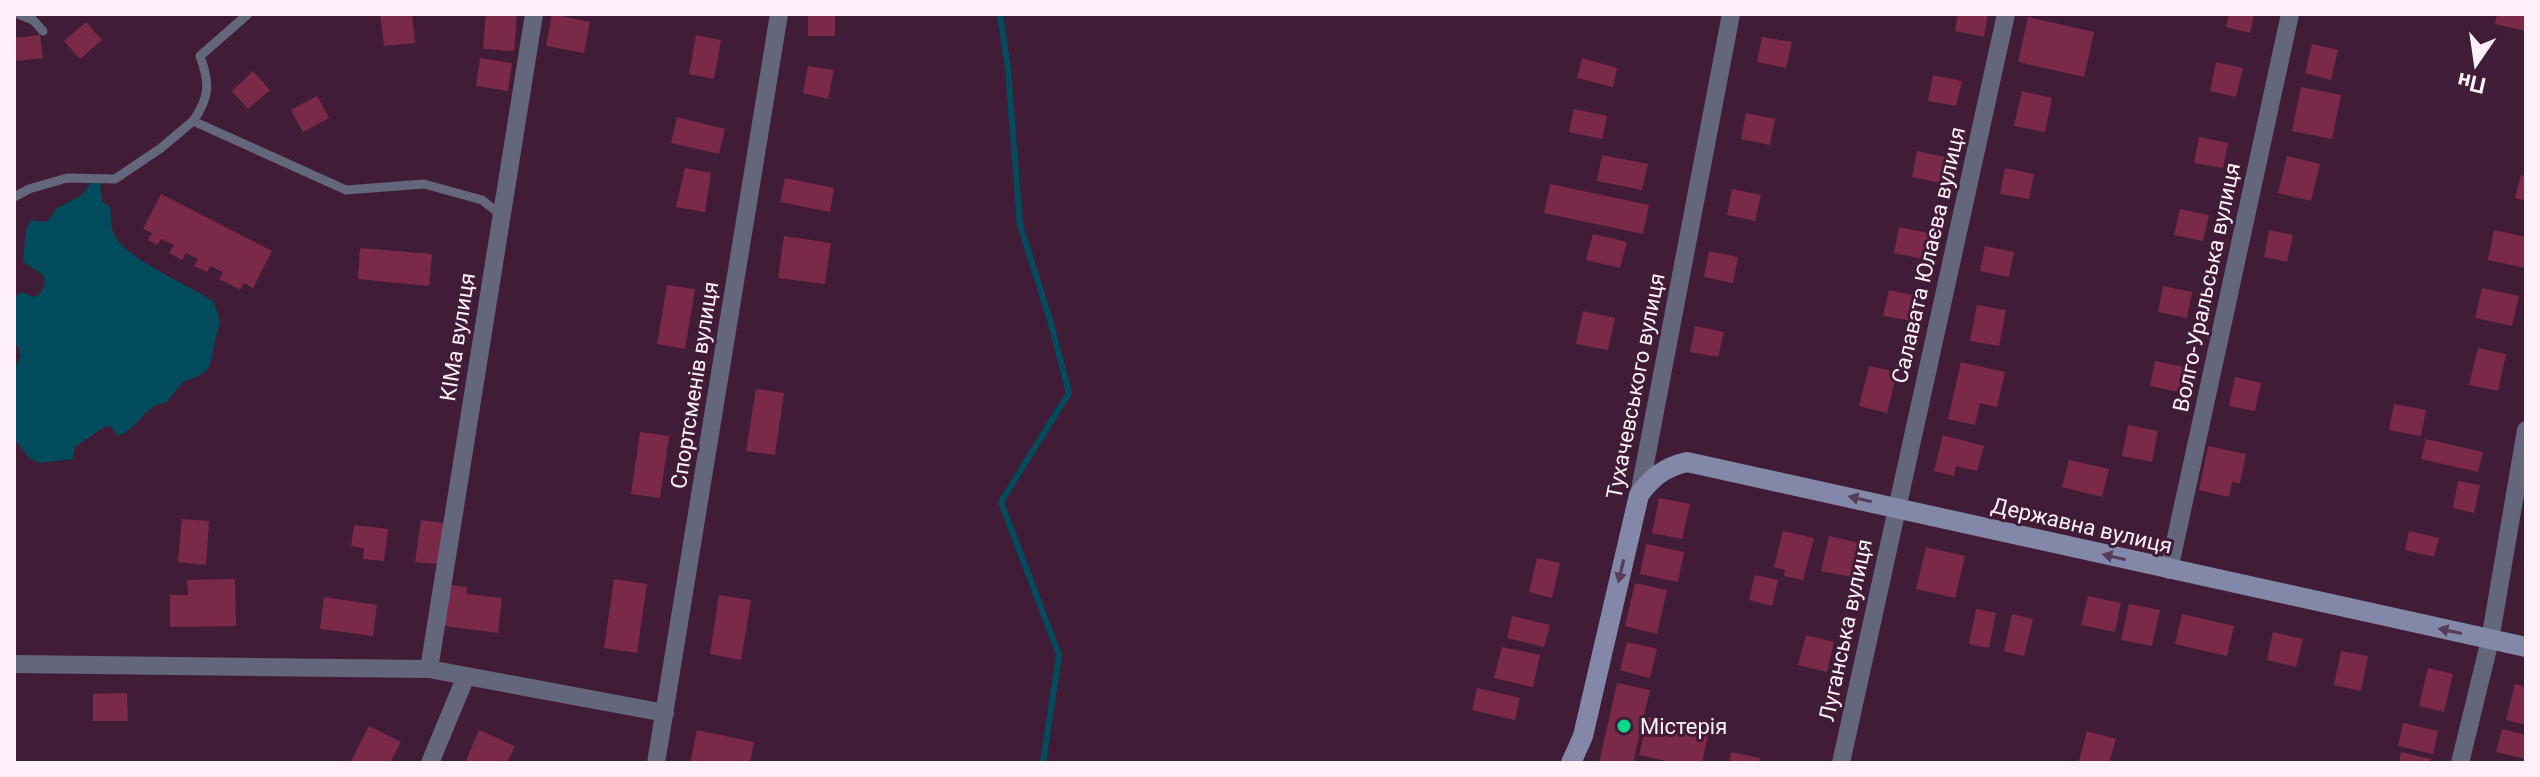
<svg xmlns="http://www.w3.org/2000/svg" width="2540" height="777" viewBox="0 0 2540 777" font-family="Roboto,sans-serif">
<rect width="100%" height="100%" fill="#411c37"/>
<path fill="#004b5c" d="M100 182 102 201 110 207C112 215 110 225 113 232 122 258 190 285 214 302L220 321 209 368 199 376 183 382 166 403C147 402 136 431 118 436L111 427 106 426 75 447 73 459 40 463 30 459 14 439V370L20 357 19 349 14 341V298L21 292 35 297 41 293 45 283 43 275 23 262 26 230 31 220 47 222 57 208 82 195 91 183Z"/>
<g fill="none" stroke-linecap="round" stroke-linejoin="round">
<path stroke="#004b5c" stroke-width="6" d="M1000 14 1008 69 1020 225 1050 320 1069 393 1001 502 1059 655 1043 763"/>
</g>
<path fill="#7a2949" d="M380 14H412L415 43 384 46Z
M486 14H517L514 51 483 49Z
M552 14 590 22 584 53 546 46Z
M808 14H835V36H808Z
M1958 14H1988L1984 37 1955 31Z
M2229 14H2254L2250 33 2226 27Z
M2497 14H2526V31L2495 24Z
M2028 17 2094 32 2084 77 2018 62Z
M86 22 102 40 80 59 64 41Z
M40 35 43 58 16 61 14 38Z
M696 35 721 40 714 79 689 74Z
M1762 37 1792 42 1786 68 1757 62Z
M2312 44 2338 50 2331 80 2305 73Z
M480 58 512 63 508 91 476 86Z
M1582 58 1617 68 1613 87 1577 78Z
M2216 62 2243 68 2236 97 2210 91Z
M808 66 834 70 828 99 803 93Z
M253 71 270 90 248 109 232 91Z
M1933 75 1962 81 1956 106 1928 101Z
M2301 87 2341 95 2332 139 2292 131Z
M2022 91 2052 98 2045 132 2014 126Z
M317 96 329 118 303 132 291 110Z
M1574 109 1607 116 1602 139 1569 132Z
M1746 113 1775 119 1770 145 1741 139Z
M677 117 725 129 719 154 671 143Z
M2199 137 2228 143 2223 168 2194 163Z
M1917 151 1945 157 1940 183 1912 177Z
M1602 155 1648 164 1642 190 1597 181Z
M2287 156 2320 164 2311 201 2278 193Z
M685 168 711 173 705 212 676 207Z
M2005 168 2034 174 2029 199 2000 194Z
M2521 175 2526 176V201L2515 198Z
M785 178 834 188 830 212 780 202Z
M1550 184 1649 205 1643 234 1544 213Z
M1732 189 1761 195 1755 221 1727 215Z
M161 194 272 251 253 288 244 283 240 290 219 279 223 272 210 266 207 272 194 266 198 259 186 253 182 260 169 253 174 245 161 239 157 245 148 240 152 233 143 229Z
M2180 209 2209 215 2203 241 2174 235Z
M1899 227 1929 233 1923 259 1894 253Z
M2269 230 2293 235 2287 262 2264 257Z
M2494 230 2526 237 2525 268 2488 260Z
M1593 234 1627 242 1620 268 1586 260Z
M784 236 831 243 825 284 778 278Z
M1985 246 2014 252 2009 277 1980 271Z
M360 248 432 254 429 286 358 279Z
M1709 251 1738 257 1733 283 1704 277Z
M667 285 695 289 685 349 657 344Z
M2163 286 2192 292 2187 318 2158 312Z
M2482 288 2519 296 2512 326 2475 318Z
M1889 290 1917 296 1912 321 1883 316Z
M1977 305 2006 310 1999 346 1970 341Z
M1583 311 1615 318 1608 350 1576 344Z
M1695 326 1724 332 1718 357 1690 352Z
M2478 348 2506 354 2498 391 2469 385Z
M2155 361 2184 367 2179 392 2150 386Z
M1961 362 2005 372 1997 407 1980 403 1975 425 1948 419Z
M1869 366 1897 372 1887 413 1859 406Z
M2235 377 2261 383 2255 411 2229 406Z
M756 389 784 393 775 455 746 451Z
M2394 404 2426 410 2421 436 2389 430Z
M2128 425 2158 431 2152 462 2122 456Z
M640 432 669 436 660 498 631 494Z
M1943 435 1984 446 1977 471 1956 466 1954 476 1934 471Z
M2426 439 2483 452 2478 472 2421 459Z
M2208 446 2246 454 2240 483 2232 482 2229 497 2199 490Z
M2069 460 2109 469 2102 497 2062 487Z
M2458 481 2480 485 2474 513 2453 508Z
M1659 498 1690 504 1682 539 1652 533Z
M182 519 209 521 206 565 178 562Z
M421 520 444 523 439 564 415 562Z
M354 525 388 529 384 561 363 559 364 548 351 546Z
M1783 531 1814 538 1803 580 1784 576 1785 570 1774 567Z
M2409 531 2439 538 2434 557 2405 550Z
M1829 536 1859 543 1852 577 1821 571Z
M1646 544 1684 552 1678 582 1640 574Z
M1926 547 1965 556 1955 598 1916 589Z
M1537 558 1560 563 1552 598 1529 592Z
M1755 575 1778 580 1772 606 1749 600Z
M235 579 236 626 170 627V595H188L187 580Z
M614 579 647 584 637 653 604 648Z
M1635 583 1667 590 1657 634 1625 626Z
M448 585 467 587V594L502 598 498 633 444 626Z
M719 595 751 600 741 660 710 654Z
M2088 596 2121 603 2115 632 2081 625Z
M324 597 377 605 373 636 320 629Z
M2129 604 2160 610 2152 646 2121 640Z
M1976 609 1996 613 1989 648 1969 644Z
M2012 614 2033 619 2024 656 2004 651Z
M2182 614 2234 626 2227 656 2175 644Z
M1512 616 1550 625 1544 647 1507 638Z
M2273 632 2303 639 2296 667 2267 660Z
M1806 635 1834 642 1827 672 1798 665Z
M1627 642 1657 649 1650 678 1620 670Z
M1502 647 1540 655 1533 687 1494 678Z
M2341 651 2368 656 2361 691 2334 685Z
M2428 668 2453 674 2444 712 2419 706Z
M1617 683 1650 690 1633 763H1599Z
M2515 684 2526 687V725L2506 720Z
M1477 688 1520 698 1515 720 1472 710Z
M127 693 128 721H93V694Z
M1648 717 1709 731 1702 763H1675L1639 755Z
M2403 723 2438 731 2433 754 2398 746Z
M369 726 401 742 390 763H350Z
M2502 729 2526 735V759L2496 752Z
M479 730 515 746 507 763H465Z
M697 730 754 742 750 763H690Z
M2087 731 2116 739 2109 763 2079 761Z
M1731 752 1760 758 1759 763H1729Z
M2401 752 2431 759 2430 763H2399Z"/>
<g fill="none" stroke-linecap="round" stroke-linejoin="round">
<path stroke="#64677b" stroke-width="9" d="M18 14 33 20 43 31
M193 121C210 97 210 83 200 56L248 14
M14 197 29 189 67 178 115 179 161 148 193 121 346 190 424 184 482 200 501 215"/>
<path stroke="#64677b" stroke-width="18" d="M1639 495 1731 14
M2169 570 2290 14
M14 664 429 669 665 713
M429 669 534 14
M430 763 466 676
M656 763 779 14
M1841 763 2006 14
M2460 763 2490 640 2526 430"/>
<path stroke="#8488a8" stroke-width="20" d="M1571 763 1583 736 1639 495C1652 477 1665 467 1687 462L2526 647"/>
</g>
<defs><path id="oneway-solid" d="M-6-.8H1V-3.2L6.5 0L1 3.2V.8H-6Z" transform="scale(2)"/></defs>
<g fill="#553c59">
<use href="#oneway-solid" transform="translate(1860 499) rotate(-167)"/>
<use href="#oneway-solid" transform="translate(2114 557) rotate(-167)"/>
<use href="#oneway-solid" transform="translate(1621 571) rotate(103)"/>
<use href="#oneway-solid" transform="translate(2450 631) rotate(-168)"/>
</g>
<circle fill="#00d98c" stroke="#411c37" stroke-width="3" cx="1624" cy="726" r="8"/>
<g text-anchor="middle" stroke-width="6" stroke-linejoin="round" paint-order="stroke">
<g font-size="22" fill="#ffeff9" stroke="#411c37">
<text transform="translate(1928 255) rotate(-77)" y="8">Салавата Юлаєва вулиця</text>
<text transform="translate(2206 287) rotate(-78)" y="8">Волго-Уральська вулиця</text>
<text transform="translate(457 337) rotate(-81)" y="8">КІМа вулиця</text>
<text transform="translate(694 385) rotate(-81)" y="8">Спортсменів вулиця</text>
<text transform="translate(1635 386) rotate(-79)" y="8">Тухачевського вулиця</text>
<text transform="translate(2082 525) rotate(13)" y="8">Державна вулиця</text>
<text transform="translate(1845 630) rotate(-78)" y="8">Луганська вулиця</text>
</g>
<g font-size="22" fill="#ffeff9" stroke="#411c37" text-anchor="start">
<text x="1640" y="734">Містерія</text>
</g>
</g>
<rect width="2540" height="777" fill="none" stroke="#ffeff9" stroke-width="32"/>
<g transform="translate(2476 64) rotate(193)" stroke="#411c37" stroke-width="6" paint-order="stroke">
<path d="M0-6L14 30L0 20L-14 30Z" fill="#ffeff9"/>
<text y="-12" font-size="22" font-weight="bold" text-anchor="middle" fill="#ffeff9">Пн</text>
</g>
</svg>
